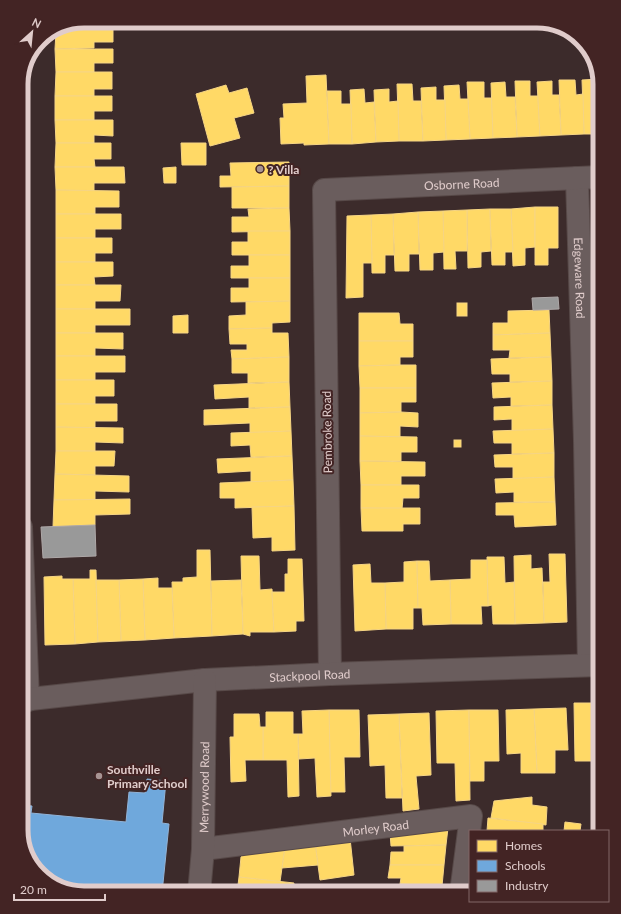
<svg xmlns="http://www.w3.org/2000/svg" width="621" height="914" font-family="Lato,sans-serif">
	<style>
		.homes { fill: #ffd966; stroke: #f6d584 }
		.schools { fill: #6fa8dc; stroke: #91b3d7 }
		.industry { fill: #999; stroke: #aea8a8 }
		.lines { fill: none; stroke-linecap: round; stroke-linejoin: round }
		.minor-casing { stroke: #574948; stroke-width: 24 }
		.minor { stroke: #6a5d5d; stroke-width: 22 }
		.poi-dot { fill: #a79493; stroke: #432424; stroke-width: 1.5 }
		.labels { text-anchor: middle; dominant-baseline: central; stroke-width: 4; stroke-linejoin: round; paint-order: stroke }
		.poi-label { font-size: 12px; font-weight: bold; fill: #e0cccb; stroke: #432424; text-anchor: start }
		.street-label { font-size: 12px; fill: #e0cccb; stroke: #432424 }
		.rim { fill: none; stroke: #e0cccb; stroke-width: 5 }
	</style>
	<rect width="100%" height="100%" fill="#3c2b2b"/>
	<!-- homes -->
	<g class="homes">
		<path d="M84 21H94V26H72Z"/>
		<path d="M113 25V42H94V48L55 49 56 32 72 26Z"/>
		<path d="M55 49H113V63H94V72H56Z"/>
		<path d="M56 72H112V89H94V96H55Z"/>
		<path d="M326 75 329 144 304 145V143L281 144 280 118H284L283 104 307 103 306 76Z"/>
		<path d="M599 79 600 84V134H584L582 80Z"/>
		<path d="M559 80H575L576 95 583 94 584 134 561 135Z"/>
		<path d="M515 81H530V96H538L540 136 517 137Z"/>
		<path d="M552 81V95H559L561 135 540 136 537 82Z"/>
		<path d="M467 82H484V98H492L493 138 470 139Z"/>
		<path d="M505 82 506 97H515L517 137 493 138 491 83Z"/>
		<path d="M397 84H412L413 101H421L423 141H399Z"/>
		<path d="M226 85 229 93 247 88 254 113 234 118 240 138 210 146 196 94Z"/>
		<path d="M459 85 460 99H468L470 139 446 140 444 86Z"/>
		<path d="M436 87V100H445L446 140 423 141 421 88Z"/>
		<path d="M364 89 365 103 374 102 376 142 352 144 350 90Z"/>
		<path d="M389 89V102L398 101 399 141 376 142 374 90Z"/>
		<path d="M327 91H341V104H351L352 144H329Z"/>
		<path d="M55 96H112V111H94V120H55Z"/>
		<path d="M55 120H113V136L94 135V143H56Z"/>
		<path d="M56 143H111V159H94L95 167H55Z"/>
		<path d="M181 143H206V165H182Z"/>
		<path d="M289 162V186L220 187V176H231L230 163Z"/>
		<path d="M55 167H124L125 183H94V191L56 190Z"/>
		<path d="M176 167V183H164L163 168Z"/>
		<path d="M289 186V208H232V187Z"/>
		<path d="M56 190 119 191V207H95V214H56Z"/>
		<path d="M535 207V247L525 248V265L513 266 511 209Z"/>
		<path d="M535 207H558V248H548V265H535Z"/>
		<path d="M289 208 290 231 232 232V217H249L248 209Z"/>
		<path d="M490 209 491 251 481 252V267L468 268 467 210Z"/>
		<path d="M490 209H511L513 252H505V265H492Z"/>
		<path d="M467 210V251H455L456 269H444L443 211Z"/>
		<path d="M443 211 444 252 433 253V270H420L418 212Z"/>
		<path d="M418 212 419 254H409V271H395L393 214Z"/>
		<path d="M56 214H121V229H95V238H56Z"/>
		<path d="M393 214 394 255H385V273H372L371 215Z"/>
		<path d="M371 215 372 263H363V297L346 298 347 216Z"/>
		<path d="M248 231H290V255H232V242H248Z"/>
		<path d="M56 238H112V253H95V262H56Z"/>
		<path d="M249 255H290V278H231V266H249Z"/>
		<path d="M56 262H113V276L94 277 95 285H56Z"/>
		<path d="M249 278H290V301L231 302V288H249Z"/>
		<path d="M56 285H121L120 301H95V309H56Z"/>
		<path d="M290 301V322L272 323V328L229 329V316L246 315V302Z"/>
		<rect x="457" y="303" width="10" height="13"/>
		<path d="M56 309H130V325H95V333H56Z"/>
		<path d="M549 310 550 333 493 335V323H508V311Z"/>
		<path d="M359 313H399L400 324H413V341H359Z"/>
		<path d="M188 315V333H173V316Z"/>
		<path d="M272 328V333H288L289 357 232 359 231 350H247V344H230L229 329Z"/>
		<path d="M56 333H123V349L95 348V356H56Z"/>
		<path d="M550 333 551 357 509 358 510 350H493V335Z"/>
		<path d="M359 341H413V357H400V365L359 366Z"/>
		<path d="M56 356H125V372H95V380H56Z"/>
		<path d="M289 357V382L248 383V373H232V359Z"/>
		<path d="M551 357 552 381 510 382V374H492L491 359Z"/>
		<path d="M400 365H416V388H360L359 366Z"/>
		<path d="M56 380H114V396H95V404H56Z"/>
		<path d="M552 381V405L511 406V397L493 398 492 383Z"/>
		<path d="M289 382 290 407 249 408V397L215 399 214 385Z"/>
		<path d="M360 388H416V402H401V412L360 413Z"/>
		<path d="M56 404H117V421H95V428L56 427Z"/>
		<path d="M552 405 553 429 512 431V419L494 420V407Z"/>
		<path d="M290 407 291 431 250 433V423L204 425V410Z"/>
		<path d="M401 412 418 413V427L400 426V437L360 436V413Z"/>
		<path d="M56 427 123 428V443L95 442V451H56Z"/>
		<path d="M553 429 554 453 512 454V443H494L493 431Z"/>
		<path d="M291 431 292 456 251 457 250 445 231 446V433Z"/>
		<path d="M360 436 417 437V452H401V461H360Z"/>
		<rect x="454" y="440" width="7" height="7"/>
		<path d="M56 451H115L114 466H95V475L55 474Z"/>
		<path d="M554 453V477L513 479V467H495L494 455Z"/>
		<path d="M292 456 293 480 251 482V471L218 473 217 459Z"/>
		<path d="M360 461 425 462V476H401V485H361Z"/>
		<path d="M55 474 129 476V492L95 491V500H54Z"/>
		<path d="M554 477 555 502H514V492L496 493 495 479Z"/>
		<path d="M293 480 294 506 235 508V498H220V483Z"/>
		<path d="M361 485H419V498H403L402 509 361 508Z"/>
		<path d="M130 499V514L95 515V525L53 527 54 500Z"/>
		<path d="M555 502 556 525 515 527 514 515H496V503Z"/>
		<path d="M294 506 295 550 272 551V537L253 538 252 507Z"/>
		<path d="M361 508H420V524H403V531H362Z"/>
		<path d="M197 550H210L212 636 174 638 172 582H183V578L197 577Z"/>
		<path d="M549 554H565L567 622 544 623 543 582H550Z"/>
		<path d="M531 555V569L542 568 544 623 515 624 514 556Z"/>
		<path d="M241 556H259L260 590 272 589 274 632H250V636L243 634Z"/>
		<path d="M487 557H504L505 583 514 582 515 624H493L492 605 488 606Z"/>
		<path d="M288 559H302L304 621H296V631L274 632 272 592H285V574H288Z"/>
		<path d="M471 560H487L488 606H481L482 624H451L450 580 471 579Z"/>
		<path d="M417 561 418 608H413V629H386L385 583 404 582V562Z"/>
		<path d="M417 561H429L430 581 450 580 451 624 423 625 422 608H418Z"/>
		<path d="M370 564 371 583H385L386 629 355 631 353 565Z"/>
		<path d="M90 570H96L98 642 75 644 73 579H90Z"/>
		<path d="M62 576V579H73L75 644 45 645 44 577Z"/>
		<path d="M158 578V588H172L174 638 145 640 143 579Z"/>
		<path d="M143 579 145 640 121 641 119 580Z"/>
		<path d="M96 580H119L121 641 98 642Z"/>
		<path d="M241 580 243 634 212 636 211 581Z"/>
		<path d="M574 703H600V761H575Z"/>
		<path d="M566 708 568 750H555V773H537L534 709Z"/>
		<path d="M534 709 537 773H521V753L507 754 506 710Z"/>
		<path d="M329 710H359L360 757H344L345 792H330Z"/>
		<path d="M329 710 331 796 317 797 315 758 299 759 298 734H303L302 711Z"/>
		<path d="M469 710 470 800 456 801 455 763H437L436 711Z"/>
		<path d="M469 710H498L499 761H484V781H470Z"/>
		<path d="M266 712H293V734H298L299 796 288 797 287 760H263V727H266Z"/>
		<path d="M429 713 431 775 416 776 419 809 403 811 399 714Z"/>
		<path d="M234 714H259L260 727H263V760H245L246 781 231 782 230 737H234Z"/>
		<path d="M399 714 402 798H386L385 765 370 766 368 715Z"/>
		<path d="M532 797V805L547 807 546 825 491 818 494 801Z"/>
		<path d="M488 818 543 824V831H487Z"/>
		<path d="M565 822 581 824 580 831H564Z"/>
		<path d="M594 822 600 823V831H593Z"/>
		<path d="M448 828 446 845 391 846 390 833Z"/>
		<path d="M350 838 354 875 320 880 315 843Z"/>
		<path d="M315 843 318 865 282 868 285 846Z"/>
		<path d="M446 845 444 865H390L391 852H404V846Z"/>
		<path d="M285 846 280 882 239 877 241 857 246 852Z"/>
		<path d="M390 865H444L442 886 400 884 401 878H388Z"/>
		<path d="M239 877 294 883 293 893H237Z"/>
		<path d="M400 884 442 886 441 893H387V890L399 891Z"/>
	</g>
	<!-- schools -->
	<path class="schools" d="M147 779 166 781 162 823 169 824 162 893H81L53 884 29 861 21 830V805L32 806 31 813 126 822 129 792 145 793Z"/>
	<!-- industry -->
	<g class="industry">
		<path d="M558 297 559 309 533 310 532 298Z"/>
		<path d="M95 525 96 556 43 558 41 527Z"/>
	</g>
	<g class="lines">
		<!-- minor casing -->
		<g class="minor-casing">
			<g id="minor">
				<path id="s1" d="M577 178 585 441 589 665"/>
				<path d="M21 527 28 700"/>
				<path id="s2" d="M330 674 324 190 600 177"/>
				<path id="s3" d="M21 700 205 680 330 674 600 665"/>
				<path id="s4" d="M203 849 471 816 461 893"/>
				<path id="s5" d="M199 893 203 849 205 680"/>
			</g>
		</g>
		<!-- minor -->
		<use href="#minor" class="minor"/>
	</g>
	<!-- markers -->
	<g class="poi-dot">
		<circle cx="260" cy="169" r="4"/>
		<circle cx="99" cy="776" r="4"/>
	</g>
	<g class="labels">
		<!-- poi labels -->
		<g class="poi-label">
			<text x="268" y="169">? Villa</text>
			<text x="107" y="769">Southville<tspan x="107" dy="14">Primary School</tspan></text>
		</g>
		<!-- street labels -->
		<g class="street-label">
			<text stroke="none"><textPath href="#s2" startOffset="622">Osborne Road</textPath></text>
			<text stroke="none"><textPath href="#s1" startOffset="100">Edgeware Road</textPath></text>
			<text transform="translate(327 432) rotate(-91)">Pembroke Road</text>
			<text stroke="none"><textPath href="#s3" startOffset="290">Stackpool Road</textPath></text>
			<text stroke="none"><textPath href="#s5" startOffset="106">Merrywood Road</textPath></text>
			<text stroke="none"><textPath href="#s4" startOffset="174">Morley Road</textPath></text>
		</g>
	</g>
	<!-- crop -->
	<path d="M0 0H621V914H0ZM84 28H537A56 56 0 0 1 593 84V830A56 56 0 0 1 537 886H84A56 56 0 0 1 28 830V84A56 56 0 0 1 84 28Z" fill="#432424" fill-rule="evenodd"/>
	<path class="rim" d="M84 28H537A56 56 0 0 1 593 84V830A56 56 0 0 1 537 886H84A56 56 0 0 1 28 830V84A56 56 0 0 1 84 28Z"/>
	<!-- legend -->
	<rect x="469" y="830" width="140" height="72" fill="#432424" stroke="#826767"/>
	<rect x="477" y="840" width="20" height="12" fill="#ffd966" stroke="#826767"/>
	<text x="505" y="850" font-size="12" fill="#e0cccb">Homes</text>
	<rect x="477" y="860" width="20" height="12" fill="#6fa8dc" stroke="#826767"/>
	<text x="505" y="870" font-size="12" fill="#e0cccb">Schools</text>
	<rect x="477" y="880" width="20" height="12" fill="#999999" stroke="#826767"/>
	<text x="505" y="890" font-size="12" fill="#e0cccb">Industry</text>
	<!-- north arrow -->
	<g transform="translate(32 32) rotate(27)" stroke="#432424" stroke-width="3" paint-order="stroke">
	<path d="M0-3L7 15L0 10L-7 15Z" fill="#e0cccb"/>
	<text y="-6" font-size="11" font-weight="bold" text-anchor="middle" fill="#e0cccb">N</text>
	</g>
	<!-- scale -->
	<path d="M14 894v6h91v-6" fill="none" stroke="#e0cccb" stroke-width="2"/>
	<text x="20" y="894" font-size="12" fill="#e0cccb" stroke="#432424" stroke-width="3" paint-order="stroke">20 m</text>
</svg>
